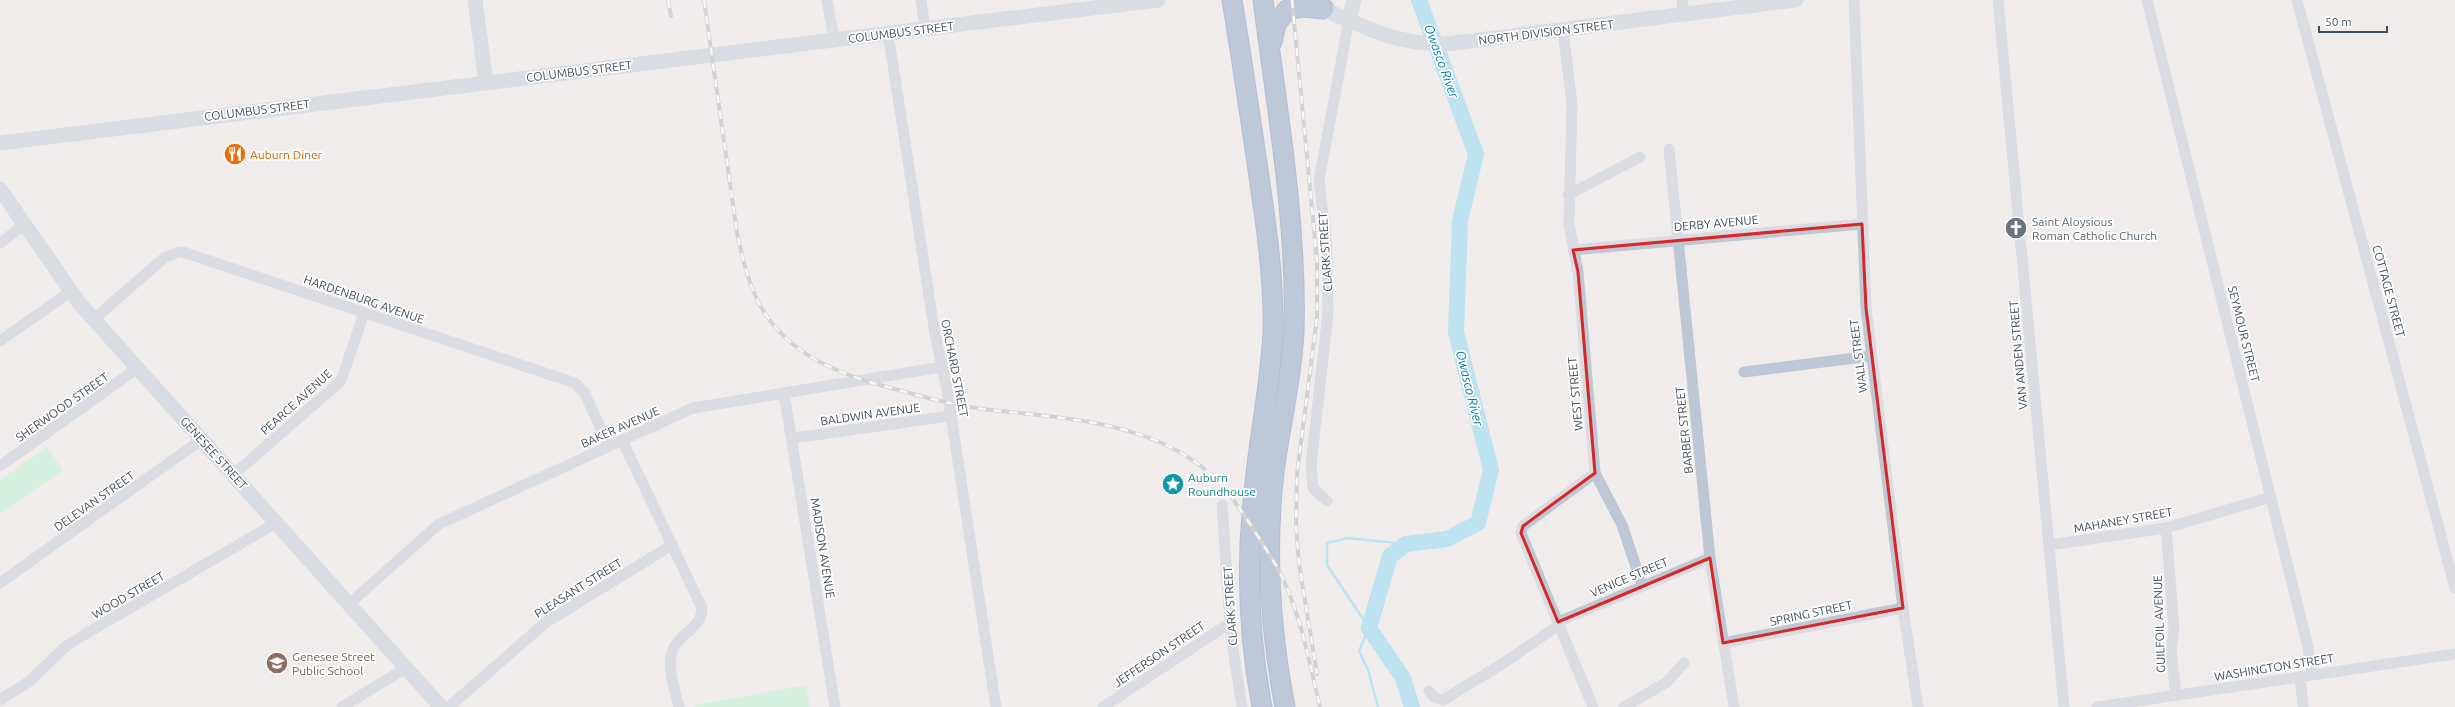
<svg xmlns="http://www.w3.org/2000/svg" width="2455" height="707" font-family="Ubuntu,sans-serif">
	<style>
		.green { fill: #b5f3d1 }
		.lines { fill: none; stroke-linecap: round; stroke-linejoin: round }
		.stream { stroke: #7ed4f4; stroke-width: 2.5 }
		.river { stroke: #7ed4f4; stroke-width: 16 }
		.highway-casing { stroke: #6a85ad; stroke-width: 21 }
		.street { stroke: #bec8d4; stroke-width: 11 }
		.secondary { stroke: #bdc8d8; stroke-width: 15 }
		.highway { stroke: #7f9bc1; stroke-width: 19 }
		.rail-casing { stroke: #aeb1b8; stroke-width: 4 }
		.rail { stroke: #fff; stroke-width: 2.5; stroke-dasharray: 8; stroke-linecap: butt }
		.marked { fill: none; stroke: #d62828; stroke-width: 3; stroke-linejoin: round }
		.labels { text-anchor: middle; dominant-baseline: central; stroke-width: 3.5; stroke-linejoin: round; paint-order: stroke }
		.street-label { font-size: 12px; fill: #434e5c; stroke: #fff }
		.food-label { font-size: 12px; fill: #c56008; stroke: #fff; text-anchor: start }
		.worship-label { font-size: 12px; fill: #5b616d; stroke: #fff; text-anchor: start }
		.culture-label { font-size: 12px; fill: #0d838f; stroke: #fff; text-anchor: start }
		.education-label { font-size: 12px; fill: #785e54; stroke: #fff; text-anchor: start }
		.water-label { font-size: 13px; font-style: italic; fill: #017baa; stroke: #fff }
	</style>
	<rect width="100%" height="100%" fill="#f0ecec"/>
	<!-- green -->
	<g class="green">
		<path d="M47 447 63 470 0 514V480Z"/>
		<path d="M806 685 810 707H695V705Z"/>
	</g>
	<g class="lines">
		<!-- stream -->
		<path class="stream" d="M1378 707 1368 670 1359 651 1369 628 1327 565V543L1348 538 1406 544"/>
		<!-- river -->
		<path class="river" d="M1412 707 1403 678 1369 628 1390 556 1406 544 1447 539 1478 523 1491 470 1456 332 1460 221 1476 154 1419 0"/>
		<!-- highway casing -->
		<g class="highway-casing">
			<g id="highway">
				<path d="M1232 0C1241 54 1249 108 1257 163 1265 218 1274 274 1273 330 1271 381 1260 432 1255 483 1246 557 1248 634 1262 707"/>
				<path d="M1263 0C1277 110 1297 220 1294 331 1292 378 1280 425 1274 472 1265 551 1270 629 1285 707"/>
				<path d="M1272 42 1276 24 1287 10 1302 7 1324 9"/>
			</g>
		</g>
		<!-- street -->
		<g class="street">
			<path d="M827 0 834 40"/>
			<path d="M921 0 925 29"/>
			<path d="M1682 0 1683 14"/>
			<path d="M1854 0 1866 308 1903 608 1918 707"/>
			<path d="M1998 0 2064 707"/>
			<path d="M2147 0 2308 647 2312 674"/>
			<path d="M2297 0 2455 588"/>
			<path d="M1563 30 1572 103 1569 224 1578 272 1595 473 1523 526 1521 533 1593 707"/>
			<path d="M888 33 935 334 947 390 996 707"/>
			<path d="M1669 149 1710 558 1734 707"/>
			<path d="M1568 195 1640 157"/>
			<path d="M0 243 24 225"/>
			<path d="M1573 250 1862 224"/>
			<path d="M94 319 164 258 178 252H183L575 383 584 392 609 446"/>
			<path d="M0 341 71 291"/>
			<path d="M1744 372 1871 356"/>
			<path d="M784 393 835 707"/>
			<path d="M793 438 950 416"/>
			<path d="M622 440 702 608C702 629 677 634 672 652 667 668 675 691 679 707"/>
			<path d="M0 466 138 368"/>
			<path d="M1595 473 1622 525 1642 585"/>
			<path d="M233 475 341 381 364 313"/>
			<path d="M1327 501 1313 488 1311 465 1328 313 1327 249 1319 180 1349 20"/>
			<path d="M1222 505 1231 636 1242 707"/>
			<path d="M2166 528 2174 629 2171 652 2176 695"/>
			<path d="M2049 545 2166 528 2271 497"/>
			<path d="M0 583 201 440"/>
			<path d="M349 604 439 524 693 408 942 367"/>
			<path d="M1558 622 1710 558"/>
			<path d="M1723 643 1903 608"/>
			<path d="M2300 677 2303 707"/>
			<path d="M1429 691 1435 698 1443 700 1502 664 1559 625"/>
			<path d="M0 700 30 681 65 647 82 636 276 523"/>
			<path d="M342 707 406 668"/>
			<path d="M449 707 545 623 672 545"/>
			<path d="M1103 707 1230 623"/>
			<path d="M1624 707 1667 682 1684 663"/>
			<path d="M2097 707 2455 654"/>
		</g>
		<!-- secondary -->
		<g class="secondary">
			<path d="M475 0 486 82"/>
			<path d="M1314 5C1362 25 1393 45 1447 44L1796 0"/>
			<path d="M1349 20 1354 0"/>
			<path d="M0 143 1158 0"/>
			<path d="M0 189 80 304 441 707"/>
		</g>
		<!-- highway -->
		<use href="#highway" class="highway"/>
		<!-- rail casing -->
		<g class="rail-casing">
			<g id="rail">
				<path d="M668 0 671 16"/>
				<path d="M704 0 737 233C743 260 749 288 764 312 790 352 830 370 873 383 909 393 946 404 983 409 1064 419 1157 420 1218 481 1230 493 1239 508 1248 521 1258 536 1268 552 1277 567 1300 609 1309 661 1320 707"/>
				<path d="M1292 0 1317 261V317L1297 474 1296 526 1299 564 1317 674"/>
			</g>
		</g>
		<!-- rail -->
		<use href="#rail" class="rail"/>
	</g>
	<!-- marked area -->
	<path d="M0 0H2455V707H0ZM1862 224 1866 308 1903 608 1723 643 1710 558 1558 622 1521 533 1523 526 1595 473 1578 272 1573 250Z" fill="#f0ecec" fill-opacity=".55" fill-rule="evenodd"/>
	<path class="marked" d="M1862 224 1866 308 1903 608 1723 643 1710 558 1558 622 1521 533 1523 526 1595 473 1578 272 1573 250Z"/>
	<!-- icons -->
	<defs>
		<g id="restaurant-disc" transform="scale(1.15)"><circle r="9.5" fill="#e8710a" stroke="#fff"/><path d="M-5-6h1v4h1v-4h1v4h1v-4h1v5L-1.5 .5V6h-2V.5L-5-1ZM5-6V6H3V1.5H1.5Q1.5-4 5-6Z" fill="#fff"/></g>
		<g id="church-disc" transform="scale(1.15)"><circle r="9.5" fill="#6b7280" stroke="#fff"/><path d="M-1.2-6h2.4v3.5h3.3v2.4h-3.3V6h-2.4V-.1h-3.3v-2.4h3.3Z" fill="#fff"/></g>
		<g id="sight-disc" transform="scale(1.15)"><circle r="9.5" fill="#0f9aa8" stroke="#fff"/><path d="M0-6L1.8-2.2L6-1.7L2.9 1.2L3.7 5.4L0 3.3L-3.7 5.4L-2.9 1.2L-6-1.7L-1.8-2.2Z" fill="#fff"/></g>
		<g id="school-disc" transform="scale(1.15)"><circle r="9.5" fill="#8d6e63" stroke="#fff"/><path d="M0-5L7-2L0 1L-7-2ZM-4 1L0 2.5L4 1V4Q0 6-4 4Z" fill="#fff"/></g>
	</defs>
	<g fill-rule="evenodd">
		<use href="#restaurant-disc" x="235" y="154"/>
		<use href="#church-disc" x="2016" y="228"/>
		<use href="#sight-disc" x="1173" y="484"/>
		<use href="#school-disc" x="277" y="663"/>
	</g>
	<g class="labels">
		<!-- street labels -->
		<g class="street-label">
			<text transform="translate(901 32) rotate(-7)">COLUMBUS STREET</text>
			<text transform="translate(1546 32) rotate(-7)">NORTH DIVISION STREET</text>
			<text transform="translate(579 71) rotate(-7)">COLUMBUS STREET</text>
			<text transform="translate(257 110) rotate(-7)">COLUMBUS STREET</text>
			<text transform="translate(1716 223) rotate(-5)">DERBY AVENUE</text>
			<text transform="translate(1325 252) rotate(-94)">CLARK STREET</text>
			<text transform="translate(2389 291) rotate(75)">COTTAGE STREET</text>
			<text transform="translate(364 299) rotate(19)">HARDENBURG AVENUE</text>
			<text transform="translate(2244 334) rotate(76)">SEYMOUR STREET</text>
			<text transform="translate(2018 355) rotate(-95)">VAN ANDEN STREET</text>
			<text transform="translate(1858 356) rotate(-97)">WALL STREET</text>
			<text transform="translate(955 368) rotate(79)">ORCHARD STREET</text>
			<text transform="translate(1575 394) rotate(-95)">WEST STREET</text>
			<text transform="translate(296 402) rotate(-42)">PEARCE AVENUE</text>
			<text transform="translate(62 407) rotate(-35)">SHERWOOD STREET</text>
			<text transform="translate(870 414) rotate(-8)">BALDWIN AVENUE</text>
			<text transform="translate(620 427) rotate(-24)">BAKER AVENUE</text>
			<text transform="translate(1684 430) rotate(-96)">BARBER STREET</text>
			<text transform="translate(214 453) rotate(48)">GENESEE STREET</text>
			<text transform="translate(94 501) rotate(-35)">DELEVAN STREET</text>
			<text transform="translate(2123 520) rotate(-10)">MAHANEY STREET</text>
			<text transform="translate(823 548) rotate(81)">MADISON AVENUE</text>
			<text transform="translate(1629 577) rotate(-23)">VENICE STREET</text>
			<text transform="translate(578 588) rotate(-32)">PLEASANT STREET</text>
			<text transform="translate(128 595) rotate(-30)">WOOD STREET</text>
			<text transform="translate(1230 606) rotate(-94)">CLARK STREET</text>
			<text transform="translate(1811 613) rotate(-12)">SPRING STREET</text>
			<text transform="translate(2159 624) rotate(-92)">GUILFOIL AVENUE</text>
			<text transform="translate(1159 654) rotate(-34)">JEFFERSON STREET</text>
			<text transform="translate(2274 667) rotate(-9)">WASHINGTON STREET</text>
		</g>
		<!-- food labels -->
		<g class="food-label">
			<text x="250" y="154">Auburn Diner</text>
		</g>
		<!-- worship labels -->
		<g class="worship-label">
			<text x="2032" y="221">Saint Aloysious<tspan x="2032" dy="14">Roman Catholic Church</tspan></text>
		</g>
		<!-- culture labels -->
		<g class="culture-label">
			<text x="1188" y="477">Auburn<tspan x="1188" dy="14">Roundhouse</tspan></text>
		</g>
		<!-- education labels -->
		<g class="education-label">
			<text x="292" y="656">Genesee Street<tspan x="292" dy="14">Public School</tspan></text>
		</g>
		<!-- water labels -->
		<g class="water-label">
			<text transform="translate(1442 61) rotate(70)">Owasco River</text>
			<text transform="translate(1470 388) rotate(76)">Owasco River</text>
		</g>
	</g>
	<!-- scale -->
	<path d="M2319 26v6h68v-6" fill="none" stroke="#434e5c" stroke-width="2"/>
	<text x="2325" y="26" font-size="12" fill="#434e5c" stroke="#ffffff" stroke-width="3" paint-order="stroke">50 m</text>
</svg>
